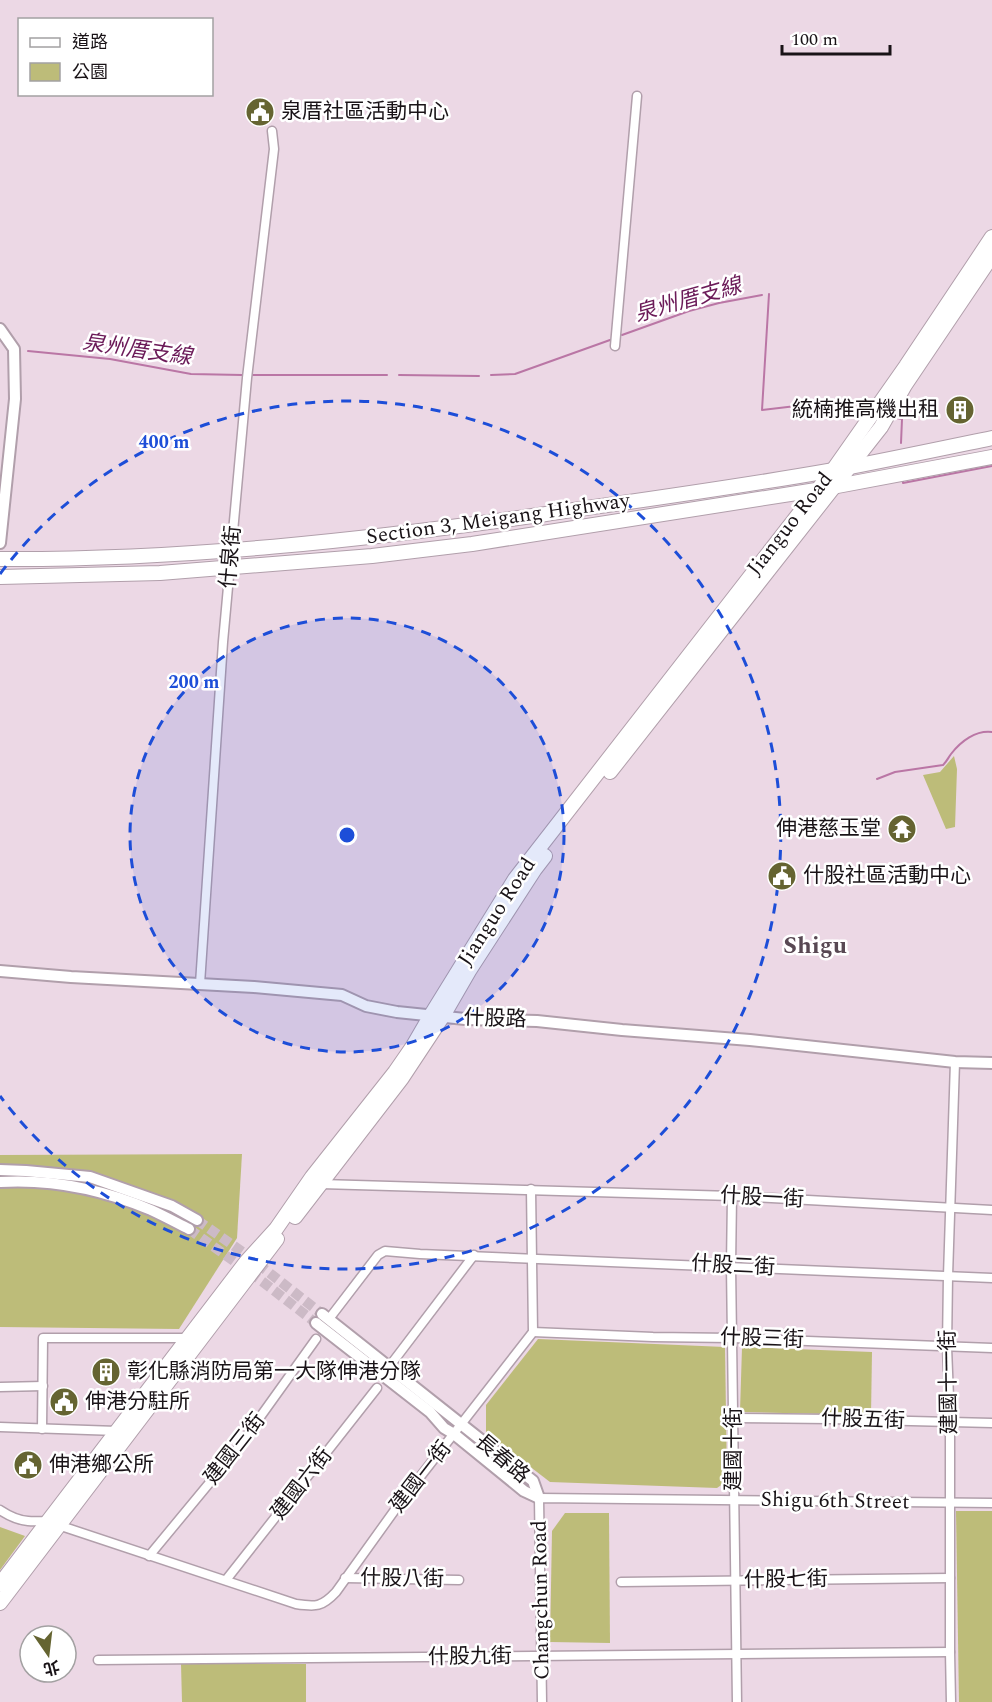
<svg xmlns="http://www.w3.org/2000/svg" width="992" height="1702" font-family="Spectral,'Noto Sans TC',serif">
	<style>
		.green { fill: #bdbc79 }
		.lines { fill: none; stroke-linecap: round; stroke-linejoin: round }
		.stream { stroke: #ba76a5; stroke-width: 2 }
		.tertiary-tunnel { stroke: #ccbac6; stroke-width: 10; stroke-dasharray: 10 5; stroke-linecap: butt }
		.minor-casing { stroke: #b19fab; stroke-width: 11 }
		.tertiary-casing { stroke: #b19fab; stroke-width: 14 }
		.primary-casing { stroke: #b19fab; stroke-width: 16 }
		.minor { stroke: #fff; stroke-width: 8 }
		.tertiary { stroke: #fff; stroke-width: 10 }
		.primary { stroke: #fff; stroke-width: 14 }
		.ring { fill: none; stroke: #1d4ed8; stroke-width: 3; stroke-dasharray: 10 8 }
		.labels { text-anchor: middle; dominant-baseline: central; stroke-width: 5; stroke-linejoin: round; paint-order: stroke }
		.poi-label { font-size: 21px; fill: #191317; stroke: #fff; text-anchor: start }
		.street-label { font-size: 21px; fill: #191317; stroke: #fff }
		.water-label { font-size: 22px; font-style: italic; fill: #6b1a58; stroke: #fff }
		.quarter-label { font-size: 24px; font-weight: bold; fill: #584853; stroke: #fff }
		.centre { fill: #1d4ed8; stroke: #fff; stroke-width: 3 }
		.ring-label { font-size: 18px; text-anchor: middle; font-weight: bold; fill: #1d4ed8; stroke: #fff; stroke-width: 5; stroke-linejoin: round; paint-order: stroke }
	</style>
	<rect width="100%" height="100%" fill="#ecd8e5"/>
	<!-- green -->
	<g class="green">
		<path d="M954 756 957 769 955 827 946 829 923 775 940 772Z"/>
		<path d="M242 1154 237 1238 179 1329 0 1327V1155Z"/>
		<path d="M538 1339 725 1347 727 1481 717 1488 550 1482 486 1433V1405Z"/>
		<path d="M742 1347 872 1352 871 1415 740 1412Z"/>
		<path d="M956 1511H992V1702H959Z"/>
		<path d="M565 1513H609L610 1643 550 1642 552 1531Z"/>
		<path d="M0 1527 25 1536 0 1570Z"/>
		<path d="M181 1664H306V1702H182Z"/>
	</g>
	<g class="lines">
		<!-- stream -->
		<g class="stream">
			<path d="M769 294 762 410 830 402 866 413"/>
			<path d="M622 335 689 311 719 303 762 295"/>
			<path d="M28 351 110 359 191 374 242 375"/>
			<path d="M253 375H387"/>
			<path d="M399 375 479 376"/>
			<path d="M491 375 515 374 610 340"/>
			<path d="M891 417 902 419 901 443"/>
			<path d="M903 479V483L992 466"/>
			<path d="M877 779 895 772 943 765C947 761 948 758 951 754 961 741 976 730 992 732"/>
		</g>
		<!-- tertiary-tunnel -->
		<g class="tertiary-tunnel">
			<path d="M197 1220 244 1253 322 1314"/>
			<path d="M189 1229 263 1282 316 1323"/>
		</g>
		<!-- minor casing -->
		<g class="minor-casing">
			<g id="minor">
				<path d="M615 346 637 96"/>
				<path d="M200 984 223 642 247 378 274 149 272 131"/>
				<path d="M321 1184 732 1196 992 1210"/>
				<path d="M732 1196 731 1266 737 1702"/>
				<path d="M332 1315 378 1255 385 1251 420 1254 992 1278"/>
				<path d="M533 1332 653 1337 732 1338 992 1348"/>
				<path d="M392 1363 474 1255"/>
				<path d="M0 1387 43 1386"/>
				<path d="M734 1418 830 1419 992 1423"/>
				<path d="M0 1427 117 1431"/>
				<path d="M42 1429 43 1338H189"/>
				<path d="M0 1510C9 1516 17 1520 28 1521 41 1522 46 1519 58 1525L296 1604C316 1607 322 1607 336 1592L402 1500 533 1332 531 1189"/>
				<path d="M149 1556 235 1452 316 1339"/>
				<path d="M345 1578 459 1580"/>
				<path d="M226 1580 377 1388"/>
				<path d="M621 1582 950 1578"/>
				<path d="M98 1660 950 1652"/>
				<path d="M542 1702 539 1498 992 1503"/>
				<path d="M951 1702 950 1652V1423L947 1347 948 1276 955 1062"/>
			</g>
		</g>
		<!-- tertiary casing -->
		<g class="tertiary-casing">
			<g id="tertiary">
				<path d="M0 329 14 349 15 399 0 543"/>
				<path d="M0 971 71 977 254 987 342 995 366 1006 397 1012 465 1019 537 1021 622 1030 750 1040 955 1062 992 1063"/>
				<path d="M0 1170 26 1171 90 1177 172 1206 197 1220"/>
				<path d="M0 1182C51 1179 104 1190 151 1210 164 1216 177 1223 189 1229"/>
				<path d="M322 1314 533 1481 539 1498"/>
				<path d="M316 1323 430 1412 444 1428 454 1434 524 1491 539 1498"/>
			</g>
		</g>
		<!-- primary casing -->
		<g class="primary-casing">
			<g id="primary">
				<path d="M0 559C183 560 365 540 546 514 642 500 738 487 834 470 887 460 939 449 992 438"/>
				<path d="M0 577 160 573 372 556 472 544 816 490 992 457"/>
				<path d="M610 772 881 427 905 385 992 256"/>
				<path d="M295 1217 402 1078 443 1016 469 971 535 869 545 856"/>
				<path d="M0 1584 246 1262 276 1229 312 1177 395 1072 413 1046 431 1015 515 879 833 470 906 366 992 237"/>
				<path d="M0 1603 277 1239"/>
			</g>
		</g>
		<!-- minor -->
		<use href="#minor" class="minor"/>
		<!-- tertiary -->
		<use href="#tertiary" class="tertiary"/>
		<!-- primary -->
		<use href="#primary" class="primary"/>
	</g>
	<!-- distance rings -->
	<circle cx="347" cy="835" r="217" fill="#1d4ed8" fill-opacity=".12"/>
	<g class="ring">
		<circle cx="347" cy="835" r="217"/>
		<path d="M0 574A434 434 0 1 1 0 1096"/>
	</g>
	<!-- icons -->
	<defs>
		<g id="civic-disc" transform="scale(1.5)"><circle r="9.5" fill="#656431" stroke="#fff"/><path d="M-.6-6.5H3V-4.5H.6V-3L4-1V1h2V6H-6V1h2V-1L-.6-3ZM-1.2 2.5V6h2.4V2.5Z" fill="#fff"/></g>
		<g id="building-disc" transform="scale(1.5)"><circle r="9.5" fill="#656431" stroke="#fff"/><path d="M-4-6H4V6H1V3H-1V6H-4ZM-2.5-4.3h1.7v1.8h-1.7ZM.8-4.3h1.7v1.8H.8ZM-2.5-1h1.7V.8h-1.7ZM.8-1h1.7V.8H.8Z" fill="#fff"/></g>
		<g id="temple-disc" transform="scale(1.5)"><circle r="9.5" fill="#656431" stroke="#fff"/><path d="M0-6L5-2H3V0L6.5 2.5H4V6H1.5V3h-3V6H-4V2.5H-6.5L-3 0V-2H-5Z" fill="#fff"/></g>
	</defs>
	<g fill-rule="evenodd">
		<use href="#civic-disc" x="260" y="112"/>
		<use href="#building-disc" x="960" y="410"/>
		<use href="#temple-disc" x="902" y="829"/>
		<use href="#civic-disc" x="782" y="876"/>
		<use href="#building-disc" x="106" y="1372"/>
		<use href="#civic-disc" x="64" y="1402"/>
		<use href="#civic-disc" x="28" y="1465"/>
	</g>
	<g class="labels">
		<!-- poi labels -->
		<g class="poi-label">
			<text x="281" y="112">泉厝社區活動中心</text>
			<text x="939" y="410" text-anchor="end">統楠推高機出租</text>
			<text x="881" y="829" text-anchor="end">伸港慈玉堂</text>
			<text x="803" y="876">什股社區活動中心</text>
			<text x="127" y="1372">彰化縣消防局第一大隊伸港分隊</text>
			<text x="85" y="1402">伸港分駐所</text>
			<text x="49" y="1465">伸港鄉公所</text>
		</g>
		<!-- street labels -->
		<g class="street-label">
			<text transform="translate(498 519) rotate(-8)">Section 3, Meigang Highway</text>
			<text transform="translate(790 524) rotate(-52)">Jianguo Road</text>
			<text transform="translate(231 557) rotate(-85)">什泉街</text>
			<text transform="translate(497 912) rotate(-57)">Jianguo Road</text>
			<text transform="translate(495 1019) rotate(2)">什股路</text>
			<text transform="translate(762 1198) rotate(3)">什股一街</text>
			<text transform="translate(733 1266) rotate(3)">什股二街</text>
			<text transform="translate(762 1339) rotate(2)">什股三街</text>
			<text transform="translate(949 1382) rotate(-91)">建國十一街</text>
			<text transform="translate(863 1420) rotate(2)">什股五街</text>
			<text transform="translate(235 1449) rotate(-52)">建國三街</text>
			<text transform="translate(734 1449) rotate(-90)">建國十街</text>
			<text transform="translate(502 1459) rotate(40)">長春路</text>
			<text transform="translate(421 1477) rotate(-52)">建國一街</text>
			<text transform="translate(302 1484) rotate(-52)">建國六街</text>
			<text transform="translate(835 1501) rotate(1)">Shigu 6th Street</text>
			<text transform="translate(402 1579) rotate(1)">什股八街</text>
			<text transform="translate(786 1580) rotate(-1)">什股七街</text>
			<text transform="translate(541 1600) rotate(-91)">Changchun Road</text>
			<text transform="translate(470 1657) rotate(-1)">什股九街</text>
		</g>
		<!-- water labels -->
		<g class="water-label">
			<text transform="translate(688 300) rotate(-16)">泉州厝支線</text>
			<text transform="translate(137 350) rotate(8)">泉州厝支線</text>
		</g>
		<!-- quarter labels -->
		<g class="quarter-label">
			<text x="815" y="946">Shigu</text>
		</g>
	</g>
	<circle cx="347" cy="835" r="9" class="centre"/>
	<g class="ring-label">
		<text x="164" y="448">400 m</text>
		<text x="194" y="688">200 m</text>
	</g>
	<!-- legend -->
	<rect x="18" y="18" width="195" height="78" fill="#ffffff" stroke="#a3a1a2" stroke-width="1.5"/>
	<rect x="30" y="38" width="30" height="9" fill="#ffffff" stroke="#a3a1a2" stroke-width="1.5"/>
	<text x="72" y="48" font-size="18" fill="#191317">道路</text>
	<rect x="30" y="63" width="30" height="18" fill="#bdbc79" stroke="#a3a1a2" stroke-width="1.5"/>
	<text x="72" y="78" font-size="18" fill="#191317">公園</text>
	<!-- north arrow -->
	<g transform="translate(48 1654) rotate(166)"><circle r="28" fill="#ffffff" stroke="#a3a1a2" stroke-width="1.5"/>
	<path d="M0-4.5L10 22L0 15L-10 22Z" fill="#656431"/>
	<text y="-9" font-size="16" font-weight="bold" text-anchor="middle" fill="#191317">北</text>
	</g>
	<!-- scale -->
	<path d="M782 45v9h108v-9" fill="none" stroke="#191317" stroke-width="3"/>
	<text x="791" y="45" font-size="18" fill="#191317" stroke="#ffffff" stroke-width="4.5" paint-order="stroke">100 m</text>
</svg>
